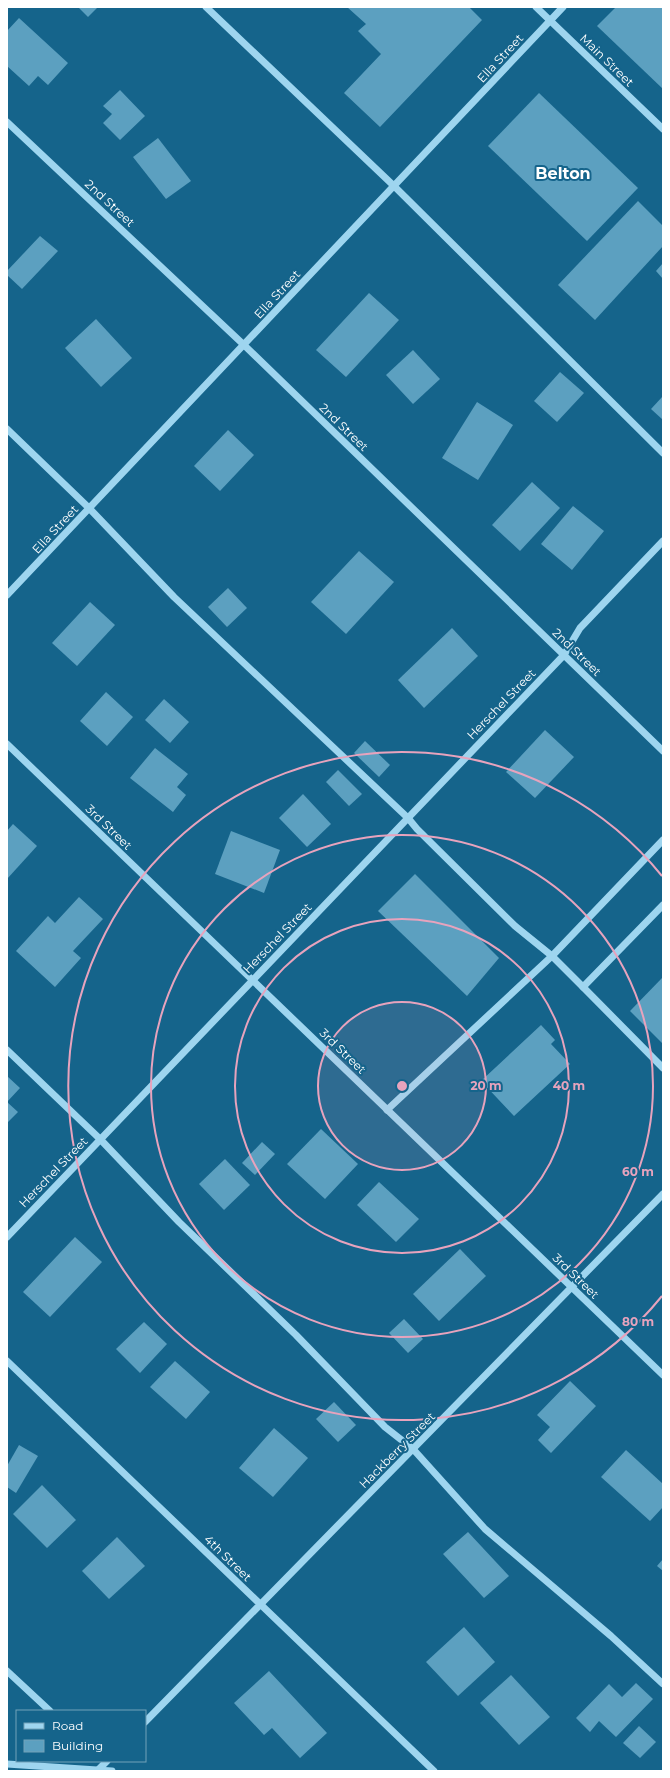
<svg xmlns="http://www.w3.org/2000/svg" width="670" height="1778" font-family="Montserrat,sans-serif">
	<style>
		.building { fill: #5ca0c0 }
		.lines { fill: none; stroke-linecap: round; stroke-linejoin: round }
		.minor { stroke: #9ed5ef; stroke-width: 7 }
		.ring { fill: none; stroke: #e7a3bd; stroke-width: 2 }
		.labels { text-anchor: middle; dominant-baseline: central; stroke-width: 4; stroke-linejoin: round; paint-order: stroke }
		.street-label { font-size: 12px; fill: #fff; stroke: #15648b }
		.district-label { font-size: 16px; font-weight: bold; fill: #fff; stroke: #15648b }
		.centre { fill: #e7a3bd; stroke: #15648b; stroke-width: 2 }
		.ring-label { font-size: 12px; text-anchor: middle; font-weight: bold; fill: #e7a3bd; stroke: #15648b; stroke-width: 4; stroke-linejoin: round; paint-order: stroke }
	</style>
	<rect width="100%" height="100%" fill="#15648b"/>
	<!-- building -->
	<g class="building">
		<path d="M78 7H98L88 17Z"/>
		<path d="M347 7H469L482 20 380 127 344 93 381 54 358 31 366 24Z"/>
		<path d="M616 7H663V89L597 26Z"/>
		<path d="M19 18 68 63 48 85 38 76 29 86 7 66V31Z"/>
		<path d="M120 90 145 116 120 140 103 123 112 114 103 106Z"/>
		<path d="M539 93 638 188 587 241 488 146Z"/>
		<path d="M158 138 191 181 166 199 133 157Z"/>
		<path d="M638 201 663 226V246L595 320 558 285Z"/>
		<path d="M40 236 58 251 22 289 7 275V271Z"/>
		<path d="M663 263V279L656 271Z"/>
		<path d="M369 293 399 320 346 377 316 350Z"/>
		<path d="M96 319 132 358 101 387 65 348Z"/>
		<path d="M413 350 440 379 413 404 386 375Z"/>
		<path d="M560 372 584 393 557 422 534 401Z"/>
		<path d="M663 396V420L651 409Z"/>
		<path d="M477 402 513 425 478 480 442 458Z"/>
		<path d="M228 430 254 455 220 491 194 466Z"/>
		<path d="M532 482 560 508 520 551 492 525Z"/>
		<path d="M573 506 604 531 572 570 541 544Z"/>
		<path d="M359 551 394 582 346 634 311 602Z"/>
		<path d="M228 588 247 608 227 627 208 607Z"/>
		<path d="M90 602 115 625 77 666 52 643Z"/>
		<path d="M452 628 478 656 424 708 398 680Z"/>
		<path d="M106 692 133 717 107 746 80 721Z"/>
		<path d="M164 699 189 722 170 743 145 720Z"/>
		<path d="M545 730 574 757 535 798 506 772Z"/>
		<path d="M365 741 390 765 379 777 354 753Z"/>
		<path d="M155 748 188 774 177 787 186 795 173 812 130 778Z"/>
		<path d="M338 770 362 794 349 806 326 782Z"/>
		<path d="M303 794 331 824 307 847 279 818Z"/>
		<path d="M13 824 37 846 7 879V831Z"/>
		<path d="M231 831 280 850 264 893 215 874Z"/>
		<path d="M415 874 499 958 467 996 378 911Z"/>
		<path d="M79 897 103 919 73 951 81 958 55 987 16 951 48 916 55 923Z"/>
		<path d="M663 977V1044L630 1011Z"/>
		<path d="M541 1025 555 1040 551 1044 570 1064 514 1116 481 1081Z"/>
		<path d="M7 1076 20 1088 7 1102 18 1112 7 1123Z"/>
		<path d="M321 1129 358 1164 325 1199 287 1164Z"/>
		<path d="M262 1142 275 1154 255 1175 242 1163Z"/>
		<path d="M225 1159 250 1185 224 1210 199 1184Z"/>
		<path d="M379 1182 419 1219 396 1242 357 1205Z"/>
		<path d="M75 1237 102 1262 50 1317 23 1292Z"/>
		<path d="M460 1249 486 1276 439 1321 413 1294Z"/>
		<path d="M404 1319 423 1339 408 1353 389 1333Z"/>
		<path d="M144 1322 167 1344 140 1373 116 1349Z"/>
		<path d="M175 1361 210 1392 186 1419 150 1387Z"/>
		<path d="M570 1381 596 1406 551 1453 538 1440 550 1427 537 1415Z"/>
		<path d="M334 1402 356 1425 338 1442 316 1419Z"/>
		<path d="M274 1428 308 1458 273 1497 239 1468Z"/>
		<path d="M19 1445 38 1456 16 1493 7 1487V1466Z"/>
		<path d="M626 1450 663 1484V1507L650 1521 601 1477Z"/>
		<path d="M42 1485 76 1520 47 1548 13 1514Z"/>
		<path d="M468 1532 509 1576 484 1598 443 1554Z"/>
		<path d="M117 1537 145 1566 109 1599 82 1571Z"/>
		<path d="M663 1559V1571L657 1566Z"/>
		<path d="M464 1627 495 1662 458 1696 426 1662Z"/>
		<path d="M269 1671 327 1733 300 1758 272 1728 264 1735 234 1703Z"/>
		<path d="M511 1675 550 1717 519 1745 480 1703Z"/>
		<path d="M636 1683 653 1699 616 1737 599 1721 590 1732 576 1718 609 1684 622 1697Z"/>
		<path d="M639 1726 656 1742 640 1758 623 1743Z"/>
	</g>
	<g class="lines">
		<!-- minor -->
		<g class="minor">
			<path d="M206 7 394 186 663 453"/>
			<path d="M536 7 663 129"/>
			<path d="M7 122 244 345 663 751"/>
			<path d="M7 429 89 508 174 597 408 818 417 829 515 926 552 956 387 1110"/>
			<path d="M7 595 563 7"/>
			<path d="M7 744 663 1375"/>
			<path d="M663 840 552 956 583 987 663 905"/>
			<path d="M583 987 663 1068"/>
			<path d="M7 1050 100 1139 179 1222 296 1335 385 1427 413 1449 485 1529 611 1636 663 1684"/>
			<path d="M7 1237 564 655 580 628 663 541"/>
			<path d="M7 1361 434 1771"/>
			<path d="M7 1671 50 1711"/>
			<path d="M145 1722 663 1194"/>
			<path d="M7 1764 112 1771"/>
			<path d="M98 1770 107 1761"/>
		</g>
	</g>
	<!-- distance rings -->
	<circle cx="402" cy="1086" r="84" fill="#e7a3bd" fill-opacity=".12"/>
	<g class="ring">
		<circle cx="402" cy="1086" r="84"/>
		<circle cx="402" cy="1086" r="167"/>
		<circle cx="402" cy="1086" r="251"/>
		<path d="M662 1296A334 334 0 1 1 662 876"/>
	</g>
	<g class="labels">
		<!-- street labels -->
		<g class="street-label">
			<text transform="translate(500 58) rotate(-47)">Ella Street</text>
			<text transform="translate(607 60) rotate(44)">Main Street</text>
			<text transform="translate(110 203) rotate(43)">2nd Street</text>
			<text transform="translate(277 294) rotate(-47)">Ella Street</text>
			<text transform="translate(344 427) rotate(44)">2nd Street</text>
			<text transform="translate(55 529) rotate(-47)">Ella Street</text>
			<text transform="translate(577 652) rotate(44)">2nd Street</text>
			<text transform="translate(501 704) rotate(-46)">Herschel Street</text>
			<text transform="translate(109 827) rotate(44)">3rd Street</text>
			<text transform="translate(277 938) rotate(-46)">Herschel Street</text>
			<text transform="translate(343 1051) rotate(44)">3rd Street</text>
			<text transform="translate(53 1172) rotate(-46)">Herschel Street</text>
			<text transform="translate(576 1276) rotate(44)">3rd Street</text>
			<text transform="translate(397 1450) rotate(-45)">Hackberry Street</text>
			<text transform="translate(228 1558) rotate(44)">4th Street</text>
		</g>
		<!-- district labels -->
		<g class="district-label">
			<text x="563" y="173">Belton</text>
		</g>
	</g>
	<circle cx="402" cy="1086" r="6" class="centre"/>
	<g class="ring-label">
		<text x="486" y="1090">20 m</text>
		<text x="569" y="1090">40 m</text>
		<text x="638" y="1176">60 m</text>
		<text x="638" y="1326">80 m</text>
	</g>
	<!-- border -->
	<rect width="670" height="1778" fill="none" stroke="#ffffff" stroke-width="16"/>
	<!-- legend -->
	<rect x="16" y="1710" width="130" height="52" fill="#15648b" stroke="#73a2b9"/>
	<rect x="24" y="1723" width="20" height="6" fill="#9ed5ef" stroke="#73a2b9"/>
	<text x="52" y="1730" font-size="12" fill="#ffffff">Road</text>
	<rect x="24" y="1740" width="20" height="12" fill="#5ca0c0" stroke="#73a2b9"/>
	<text x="52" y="1750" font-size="12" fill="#ffffff">Building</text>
</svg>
